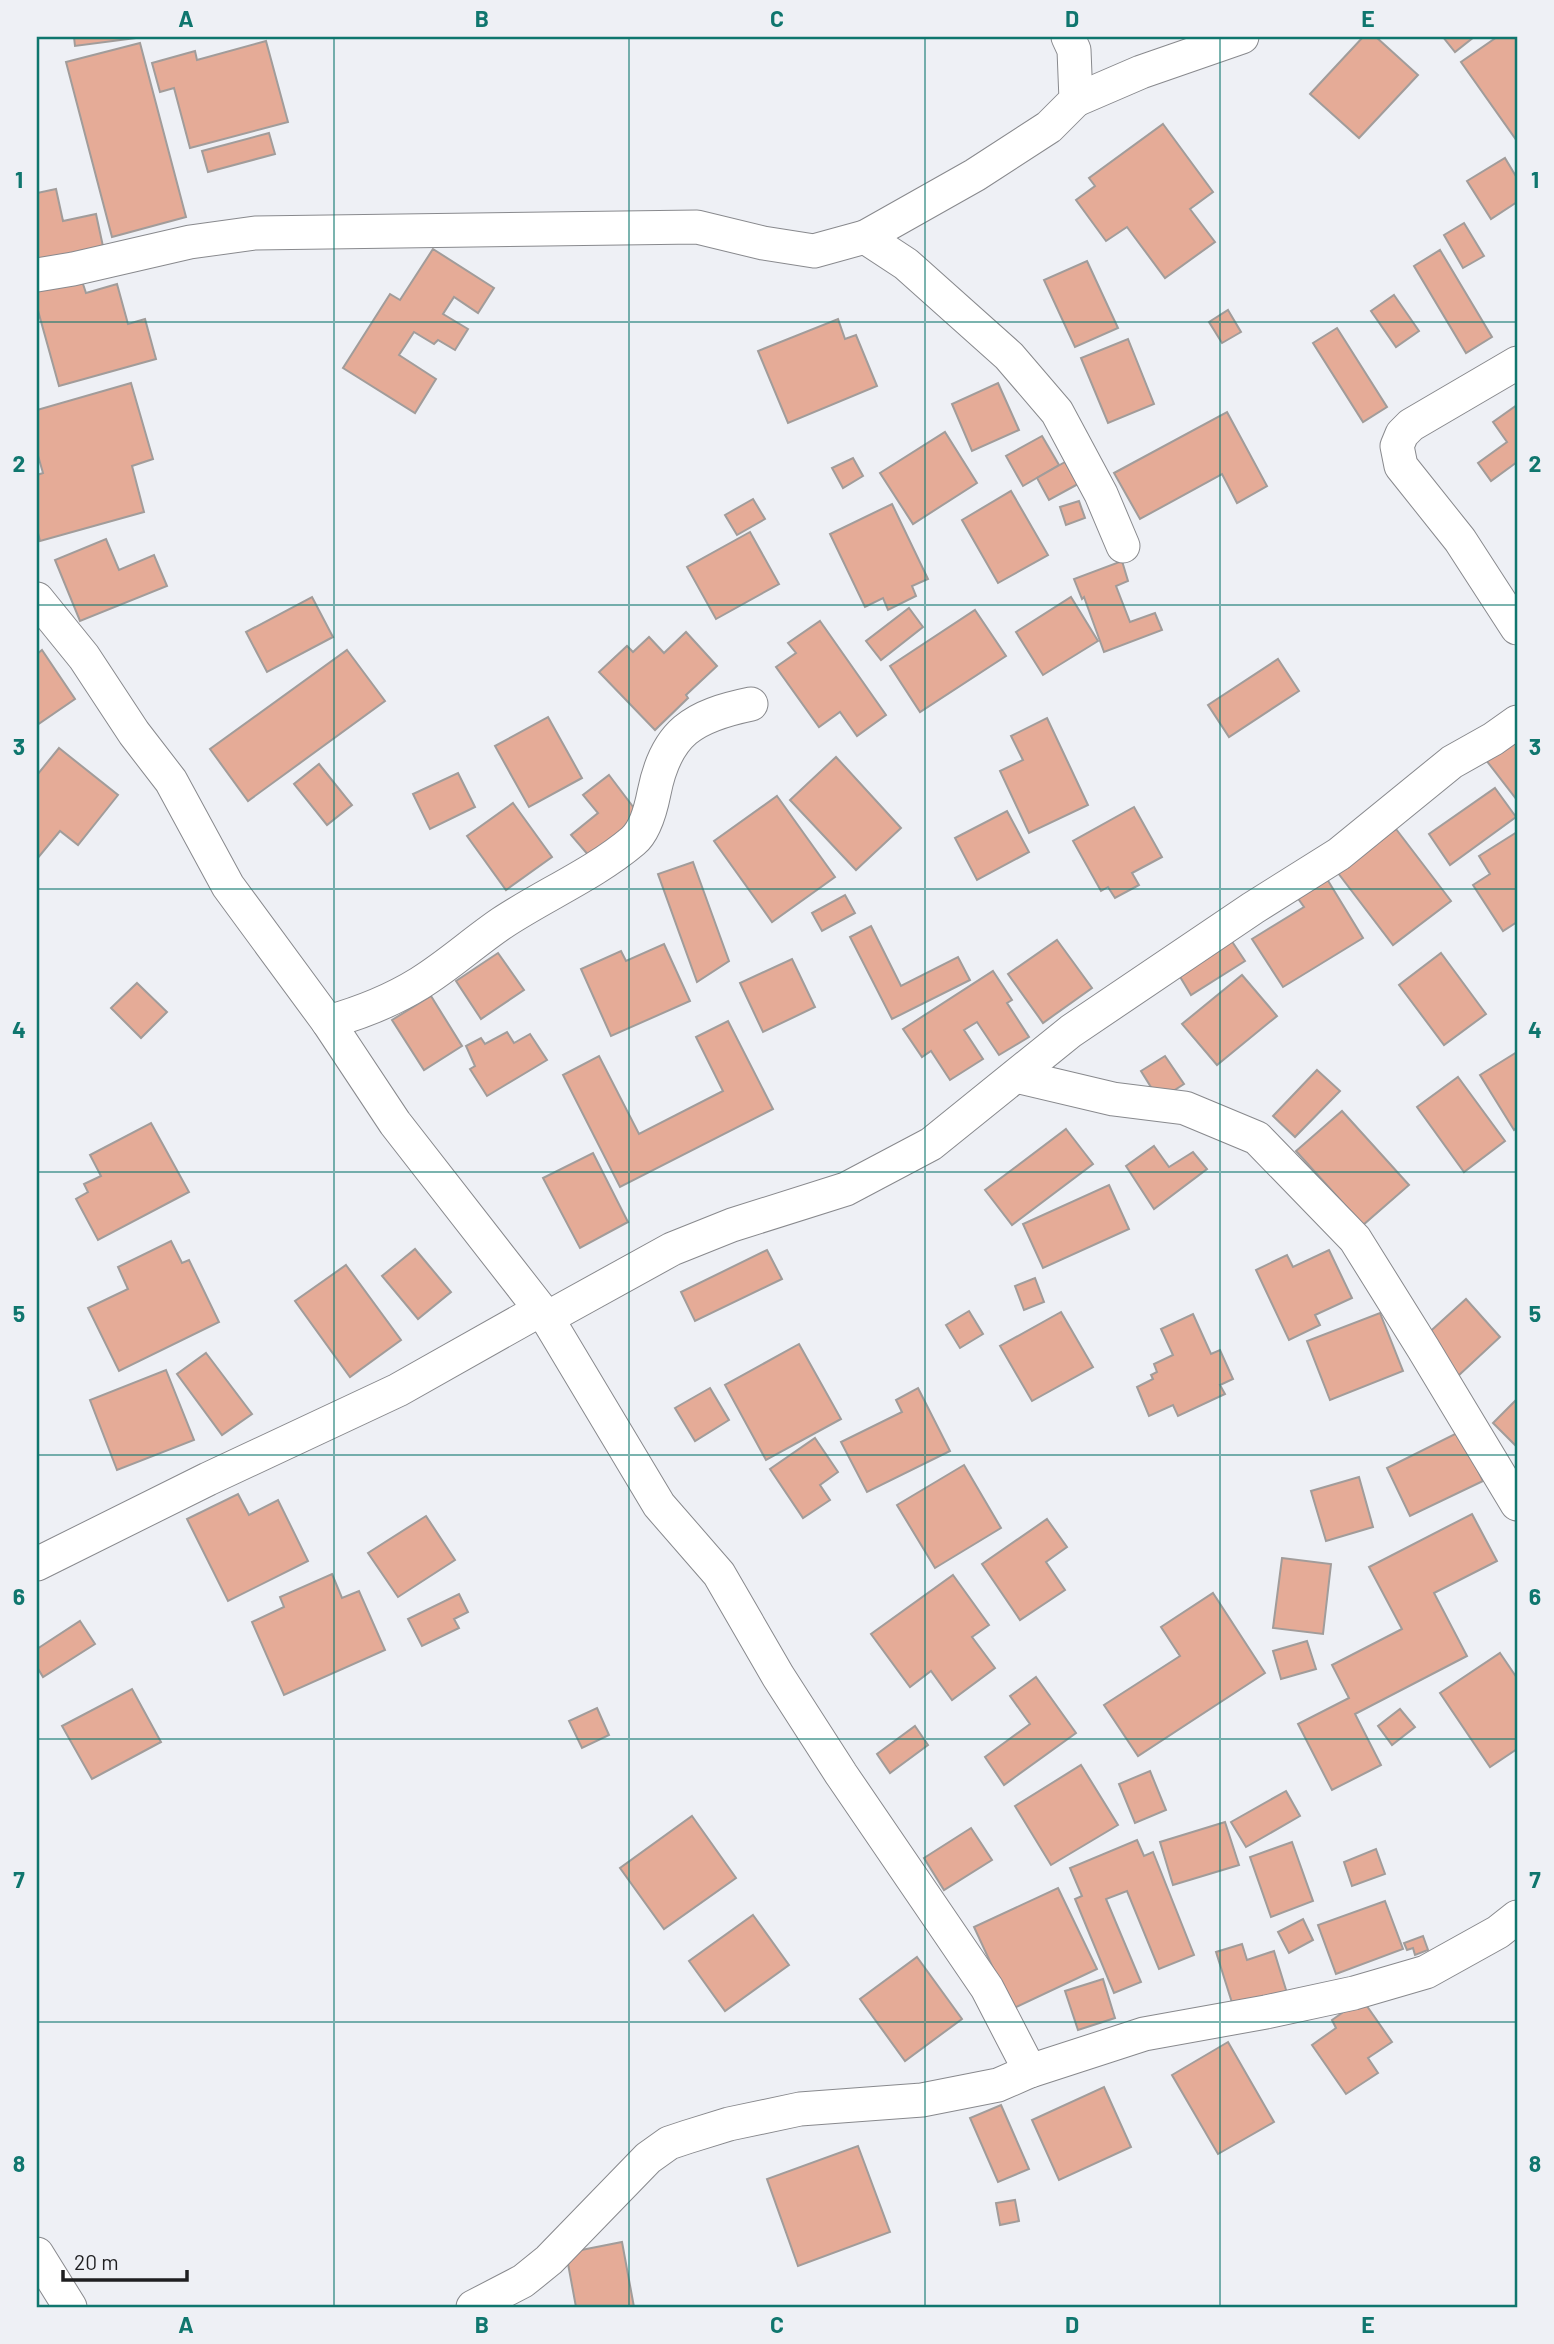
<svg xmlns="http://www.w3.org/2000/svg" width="1554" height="2344" font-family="Barlow,sans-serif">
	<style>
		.building { fill: #e5ab97; stroke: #a19c9a; stroke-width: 2 }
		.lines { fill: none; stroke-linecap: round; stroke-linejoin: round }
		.street-casing { stroke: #88898d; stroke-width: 35 }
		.street { stroke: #fff; stroke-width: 33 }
		.grid { fill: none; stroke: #0f766e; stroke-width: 2; stroke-opacity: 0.55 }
		.neatline { fill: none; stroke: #0f766e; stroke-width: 2.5 }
		.grid-label { font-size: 23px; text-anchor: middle; font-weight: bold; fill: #0f766e }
	</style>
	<rect width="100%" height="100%" fill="#eef0f5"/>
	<!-- building -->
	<g class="building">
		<path d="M74 37H135L136 38 75 46Z"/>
		<path d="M1363 37H1376L1418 75 1359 138 1310 94Z"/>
		<path d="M1443 37H1474L1455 52Z"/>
		<path d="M1497 37H1517V141L1461 62Z"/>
		<path d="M266 41 288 122 190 148 174 88 160 92 152 63 195 51 197 60Z"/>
		<path d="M140 43 186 217 112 237 66 62Z"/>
		<path d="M1163 124 1213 192 1190 209 1215 242 1165 278 1127 227 1106 241 1076 200 1095 186 1089 178Z"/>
		<path d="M269 133 275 154 208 172 202 151Z"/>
		<path d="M1505 158 1517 178V202L1491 219 1467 181Z"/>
		<path d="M56 189 63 221 96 214 104 251 37 267V193Z"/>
		<path d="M1464 223 1484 256 1463 268 1444 235Z"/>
		<path d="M433 249 494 288 478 313 454 297 443 314 468 329 455 350 438 340 434 344 414 332 399 355 436 379 415 413 343 368 390 294 400 300Z"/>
		<path d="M1440 250 1492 337 1466 353 1414 266Z"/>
		<path d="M1087 261 1118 328 1075 347 1044 280Z"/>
		<path d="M81 278 86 293 117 284 128 324 145 319 156 359 59 386 37 307V290Z"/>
		<path d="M1394 295 1419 331 1396 347 1371 311Z"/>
		<path d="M1228 310 1241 332 1222 343 1209 322Z"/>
		<path d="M838 319 845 339 856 335 877 386 788 423 758 351Z"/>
		<path d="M1337 328 1387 407 1363 422 1313 343Z"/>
		<path d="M1128 339 1154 404 1108 423 1081 358Z"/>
		<path d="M131 383 153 459 132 466 144 512 40 541 37 529V475L43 473 37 452V410Z"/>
		<path d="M998 383 1019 430 972 451 952 404Z"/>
		<path d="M1517 405V462L1491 481 1478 463 1507 442 1493 422Z"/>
		<path d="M1227 412 1267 486 1237 503 1222 474 1140 519 1114 473Z"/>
		<path d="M945 432 977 483 913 524 880 473Z"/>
		<path d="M1042 436 1059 465 1023 486 1006 456Z"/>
		<path d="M853 458 863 476 843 488 832 468Z"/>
		<path d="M1065 462 1078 484 1049 500 1037 478Z"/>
		<path d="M1011 491 1048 555 998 583 962 520Z"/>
		<path d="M753 499 765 519 737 535 725 515Z"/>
		<path d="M1079 501 1085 518 1066 525 1060 507Z"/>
		<path d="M892 504 928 579 912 586 916 596 888 610 883 598 865 607 830 534Z"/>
		<path d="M750 532 779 584 716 619 687 567Z"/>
		<path d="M106 539 119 570 154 555 167 586 80 621 55 560Z"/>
		<path d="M1122 561 1128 581 1116 586 1130 622 1155 613 1162 630 1104 652 1084 597 1082 599 1074 579Z"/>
		<path d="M312 597 333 637 267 672 246 632Z"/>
		<path d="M1071 597 1098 641 1043 675 1016 632Z"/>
		<path d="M909 608 923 627 881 660 866 641Z"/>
		<path d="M975 610 1006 656 920 712 890 666Z"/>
		<path d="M820 621 886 715 857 736 840 712 819 727 776 667 796 653 788 643Z"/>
		<path d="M686 632 717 666 686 695 688 698 655 730 599 672 627 646 633 652 649 637 664 653Z"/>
		<path d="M42 650 75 699 37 725V654Z"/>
		<path d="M347 650 385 701 248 801 210 749Z"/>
		<path d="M1278 659 1299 691 1229 737 1208 705Z"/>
		<path d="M548 717 582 778 529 807 495 746Z"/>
		<path d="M1047 718 1088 805 1029 833 1000 771 1023 760 1011 736Z"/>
		<path d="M1517 736V800L1486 760Z"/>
		<path d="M59 748 118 795 78 845 60 831 37 859V775Z"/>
		<path d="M836 757 901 828 856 870 790 800Z"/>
		<path d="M319 764 352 805 327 825 294 784Z"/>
		<path d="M458 773 475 807 430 829 413 794Z"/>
		<path d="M609 775 640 816 590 857 571 835 598 813 583 795Z"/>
		<path d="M1495 788 1516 817 1450 865 1429 834Z"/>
		<path d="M777 796 835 877 772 922 714 841Z"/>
		<path d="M513 803 552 857 506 890 467 836Z"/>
		<path d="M1134 807 1162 857 1132 873 1139 885 1115 898 1108 887 1101 891 1073 841Z"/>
		<path d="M1007 811 1029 852 977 880 955 838Z"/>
		<path d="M1396 829 1451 901 1393 945 1338 873Z"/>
		<path d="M1517 832V922L1503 931 1473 885 1490 874 1479 856Z"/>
		<path d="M693 862 729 961 697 982 658 874Z"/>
		<path d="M1327 879 1363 938 1283 987 1252 939 1304 907 1297 897Z"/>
		<path d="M845 895 855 913 822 931 812 913Z"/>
		<path d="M871 926 901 986 958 957 970 980 892 1019 850 937Z"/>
		<path d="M1057 940 1092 988 1043 1023 1008 974Z"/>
		<path d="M1231 940 1245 961 1191 995 1179 975Z"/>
		<path d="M664 944 690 1001 611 1036 581 969 621 951 626 961Z"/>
		<path d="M498 953 524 990 481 1019 456 981Z"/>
		<path d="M1441 953 1486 1014 1444 1045 1399 985Z"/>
		<path d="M792 959 815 1007 763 1032 740 983Z"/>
		<path d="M993 971 1012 1000 1007 1003 1029 1037 999 1055 977 1022 964 1030 983 1059 950 1080 931 1051 922 1057 903 1029Z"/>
		<path d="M1242 975 1277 1016 1217 1065 1182 1024Z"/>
		<path d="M137 983 167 1012 141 1038 111 1008Z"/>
		<path d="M431 996 462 1046 424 1070 392 1020Z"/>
		<path d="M728 1021 773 1109 620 1187 563 1075 599 1056 639 1134 723 1091 696 1037Z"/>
		<path d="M507 1032 514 1043 530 1034 547 1060 487 1096 470 1069 475 1066 466 1046 481 1038 485 1044Z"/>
		<path d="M1517 1052V1127L1514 1130 1480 1075Z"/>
		<path d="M1165 1056 1184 1084 1159 1100 1141 1071Z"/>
		<path d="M1317 1070 1340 1091 1295 1137 1273 1116Z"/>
		<path d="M1458 1077 1505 1141 1464 1172 1417 1107Z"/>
		<path d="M1342 1111 1409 1185 1363 1225 1296 1151Z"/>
		<path d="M151 1123 189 1192 98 1240 76 1199 88 1192 84 1184 101 1176 90 1155Z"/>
		<path d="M1066 1129 1093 1164 1012 1225 985 1190Z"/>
		<path d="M1154 1146 1169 1167 1193 1152 1207 1169 1154 1209 1126 1166Z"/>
		<path d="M593 1153 628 1222 580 1248 543 1178Z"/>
		<path d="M1109 1185 1129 1229 1043 1268 1023 1224Z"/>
		<path d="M171 1241 182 1263 189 1260 219 1322 119 1371 88 1308 128 1289 118 1267Z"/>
		<path d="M415 1249 451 1292 418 1319 382 1276Z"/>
		<path d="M767 1250 782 1279 695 1321 681 1292Z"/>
		<path d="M1329 1250 1352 1298 1315 1315 1320 1325 1289 1340 1256 1270 1287 1255 1293 1267Z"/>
		<path d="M346 1265 401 1340 350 1377 295 1301Z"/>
		<path d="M1035 1278 1044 1302 1024 1310 1015 1286Z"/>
		<path d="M1466 1299 1500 1337 1458 1376 1424 1337Z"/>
		<path d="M969 1311 983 1334 960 1348 946 1325Z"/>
		<path d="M1061 1312 1093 1367 1032 1401 1000 1346Z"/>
		<path d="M1380 1313 1403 1371 1330 1400 1307 1341Z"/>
		<path d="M1193 1314 1211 1354 1220 1350 1233 1379 1220 1385 1225 1394 1178 1416 1173 1405 1149 1416 1137 1387 1153 1379 1151 1375 1157 1372 1154 1364 1173 1355 1161 1329Z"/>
		<path d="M799 1344 841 1419 766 1460 725 1385Z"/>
		<path d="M206 1353 252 1414 222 1435 177 1374Z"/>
		<path d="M166 1370 194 1440 117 1470 90 1400Z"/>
		<path d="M710 1388 729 1420 695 1441 675 1408Z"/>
		<path d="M918 1388 950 1451 867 1492 841 1442 902 1412 896 1400Z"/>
		<path d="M1517 1399V1447L1493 1423Z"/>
		<path d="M1459 1432 1483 1481 1410 1516 1387 1468Z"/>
		<path d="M815 1438 838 1472 820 1485 830 1500 803 1518 770 1469Z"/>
		<path d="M964 1465 1001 1528 935 1568 897 1505Z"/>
		<path d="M1359 1477 1373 1527 1326 1541 1311 1491Z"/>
		<path d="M238 1494 249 1515 278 1500 308 1561 228 1601 187 1519Z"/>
		<path d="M1472 1514 1497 1561 1434 1593 1467 1656 1355 1714 1381 1765 1332 1790 1298 1724 1349 1698 1332 1665 1402 1629 1369 1567Z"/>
		<path d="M426 1516 455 1560 398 1597 368 1553Z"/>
		<path d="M1047 1519 1067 1547 1046 1562 1065 1590 1020 1620 982 1564Z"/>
		<path d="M1282 1558 1331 1564 1323 1634 1273 1628Z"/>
		<path d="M332 1574 342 1598 359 1591 385 1650 284 1695 252 1622 284 1607 280 1597Z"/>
		<path d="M953 1575 989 1625 972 1637 995 1668 952 1700 931 1671 910 1687 871 1634Z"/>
		<path d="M1213 1593 1265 1673 1138 1756 1104 1705 1180 1656 1161 1627Z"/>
		<path d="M459 1594 468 1612 454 1619 459 1628 422 1646 408 1619Z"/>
		<path d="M80 1621 95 1644 43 1677 37 1667V1649Z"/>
		<path d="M1307 1641 1316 1669 1281 1679 1273 1651Z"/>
		<path d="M1500 1653 1517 1678V1749L1490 1767 1440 1693Z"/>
		<path d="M1036 1677 1076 1733 1004 1785 985 1757 1030 1724 1010 1696Z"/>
		<path d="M132 1689 161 1742 92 1779 62 1726Z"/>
		<path d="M597 1708 609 1735 582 1748 569 1721Z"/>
		<path d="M1400 1709 1415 1727 1392 1745 1378 1726Z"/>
		<path d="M915 1726 928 1745 890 1773 877 1754Z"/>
		<path d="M1081 1765 1118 1825 1051 1865 1015 1806Z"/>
		<path d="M1150 1771 1166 1810 1135 1823 1119 1784Z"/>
		<path d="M1286 1791 1300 1816 1246 1847 1231 1822Z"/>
		<path d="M692 1816 736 1878 664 1929 620 1868Z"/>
		<path d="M1225 1822 1239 1865 1173 1885 1160 1842Z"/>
		<path d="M971 1828 992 1860 944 1890 924 1858Z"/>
		<path d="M1137 1840 1144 1856 1153 1852 1194 1955 1159 1969 1127 1891 1106 1899 1141 1982 1114 1993 1075 1899 1082 1896 1070 1868Z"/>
		<path d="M1292 1842 1313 1901 1271 1917 1250 1857Z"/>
		<path d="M1376 1849 1385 1874 1352 1886 1344 1862Z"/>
		<path d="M1058 1888 1097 1969 1012 2009 974 1927Z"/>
		<path d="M1385 1901 1403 1949 1336 1974 1318 1925Z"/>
		<path d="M753 1915 789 1965 725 2011 689 1961Z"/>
		<path d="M1303 1919 1313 1940 1289 1953 1278 1932Z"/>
		<path d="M1423 1936 1428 1950 1415 1955 1413 1948 1407 1950 1404 1943Z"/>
		<path d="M1242 1944 1247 1960 1274 1951 1287 1993 1234 2009 1216 1952Z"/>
		<path d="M917 1957 962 2019 905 2061 860 1999Z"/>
		<path d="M1103 1979 1115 2018 1078 2030 1065 1991Z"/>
		<path d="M1362 1999 1392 2042 1368 2058 1378 2073 1346 2094 1312 2045 1336 2028 1332 2020Z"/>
		<path d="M1228 2042 1274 2122 1218 2154 1172 2075Z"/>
		<path d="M1104 2087 1131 2147 1059 2180 1032 2120Z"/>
		<path d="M1001 2105 1029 2169 998 2182 970 2118Z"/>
		<path d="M858 2146 890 2232 798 2266 767 2179Z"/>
		<path d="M1015 2200 1019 2221 1000 2225 996 2203Z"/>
		<path d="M622 2242 634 2307H576L566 2253Z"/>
	</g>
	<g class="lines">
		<!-- street casing -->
		<g class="street-casing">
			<g id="street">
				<path d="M1076 100 1141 72 1242 37"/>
				<path d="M865 237 906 264 1009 356 1057 412 1101 494 1123 546"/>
				<path d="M37 275 73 269 190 242 255 233 697 227 763 243 814 251 865 237 975 175 1049 127 1076 100 1074 50 1068 37"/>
				<path d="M1517 363 1411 425 1402 434 1397 446 1401 466 1460 540 1517 628"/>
				<path d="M37 599 84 657 134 733 171 781 228 886 328 1022 395 1123 547 1318 659 1505 719 1574 778 1676 841 1774 987 1988 1030 2071"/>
				<path d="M328 1022C360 1013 391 1001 420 983 449 965 474 942 502 923 544 895 594 874 633 841 645 831 651 808 654 793 666 732 693 716 751 704"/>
				<path d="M1016 1076 1113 1099 1185 1108 1257 1138 1355 1239 1423 1348 1517 1504"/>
				<path d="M547 1318 672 1249 732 1225 846 1189 931 1144 1071 1031 1253 908 1339 854 1452 762 1493 739 1517 722"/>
				<path d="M37 1564 208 1479 398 1390 540 1310"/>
				<path d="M37 2254 70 2307"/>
				<path d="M473 2307 523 2281 549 2260 648 2158 669 2143 687 2137 729 2124 800 2109 922 2100 998 2085 1030 2071 1144 2034 1266 2012 1354 1993 1426 1972 1498 1932 1517 1917"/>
			</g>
		</g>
		<!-- street -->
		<use href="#street" class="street"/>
	</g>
	<!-- grid -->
	<path class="grid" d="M334 37V2307M629 37V2307M925 37V2307M1220 37V2307M37 322H1517M37 605H1517M37 889H1517M37 1172H1517M37 1455H1517M37 1739H1517M37 2022H1517"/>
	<!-- border -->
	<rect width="1554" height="2344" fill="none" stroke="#eef0f5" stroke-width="77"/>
	<!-- scale -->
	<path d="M63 2270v10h124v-10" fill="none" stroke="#1f1f21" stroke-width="3.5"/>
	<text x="74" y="2270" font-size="21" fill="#1f1f21" stroke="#eef0f5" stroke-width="5" paint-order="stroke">20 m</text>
	<rect x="38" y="38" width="1478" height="2268" class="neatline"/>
	<g class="grid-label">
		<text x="186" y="27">A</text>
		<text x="482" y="27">B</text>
		<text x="777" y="27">C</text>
		<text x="1072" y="27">D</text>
		<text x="1368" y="27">E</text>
		<text x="19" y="188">1</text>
		<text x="1535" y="188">1</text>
		<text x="19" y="472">2</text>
		<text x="1535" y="472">2</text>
		<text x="19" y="755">3</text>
		<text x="1535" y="755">3</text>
		<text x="19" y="1038">4</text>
		<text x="1535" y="1038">4</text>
		<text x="19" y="1322">5</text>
		<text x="1535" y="1322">5</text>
		<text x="19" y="1605">6</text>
		<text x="1535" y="1605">6</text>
		<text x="19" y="1888">7</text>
		<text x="1535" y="1888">7</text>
		<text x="19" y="2172">8</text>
		<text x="1535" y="2172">8</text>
		<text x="186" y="2333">A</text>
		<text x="482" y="2333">B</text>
		<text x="777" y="2333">C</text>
		<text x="1072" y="2333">D</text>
		<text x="1368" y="2333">E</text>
	</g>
</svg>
